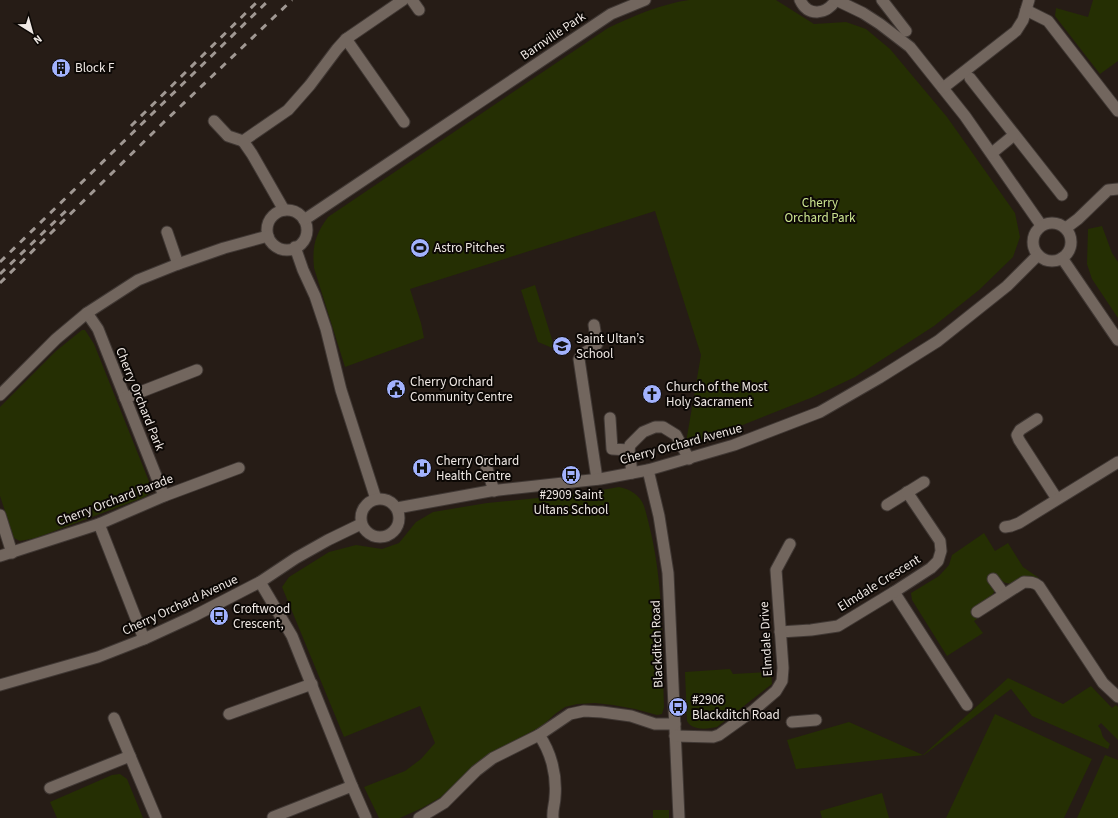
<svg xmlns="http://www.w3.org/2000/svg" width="1118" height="818" font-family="'Source Sans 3',sans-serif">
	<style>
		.green { fill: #252f03 }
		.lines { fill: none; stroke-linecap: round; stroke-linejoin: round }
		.minor-casing { stroke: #403834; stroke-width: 13 }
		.minor { stroke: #72665e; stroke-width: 11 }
		.rail { stroke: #a09893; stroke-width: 3; stroke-dasharray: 7 7; stroke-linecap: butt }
		.labels { text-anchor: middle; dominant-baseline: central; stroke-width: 4; stroke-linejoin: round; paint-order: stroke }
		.street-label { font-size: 13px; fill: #efe8e4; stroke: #0c0805 }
		.poi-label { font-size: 13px; fill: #efe8e4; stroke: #0c0805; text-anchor: start }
		.park-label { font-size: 13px; fill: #cce590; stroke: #0c0805 }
	</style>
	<rect width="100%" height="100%" fill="#261c16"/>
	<!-- green -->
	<g class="green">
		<path d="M689 0H776L814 24 846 22 866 29 890 49 947 117 1015 213 1020 237 1013 257 979 290 934 326 855 377 813 397 685 448 701 355 655 211 410 289 421 323 424 338 345 367 314 268C312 246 315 235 328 217L608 28C633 16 661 4 689 0Z"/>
		<path d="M1093 0H1118V61L1100 74 1055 16 1056 8 1088 17Z"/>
		<path d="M1102 226 1112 253 1118 262V318L1092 279 1087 264 1088 229Z"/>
		<path d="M535 285 555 349 538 342 521 290Z"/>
		<path d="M82 330H85L94 344 152 489 150 493 145 497 36 538 20 541 14 538 0 496V407L56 351Z"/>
		<path d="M619 487C630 489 640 495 644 506 647 515 649 525 651 533 664 590 662 649 664 707L662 714 657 715 635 709 613 705 595 703 577 704 565 707 555 714 542 726 491 753 441 797 422 808 400 818H379L364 787 405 771 421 759 435 743 420 706 344 737 282 587 289 577 329 552 356 545 382 549 399 543 416 522 433 512 487 503 578 494Z"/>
		<path d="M984 533 995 551 1008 543 1023 567 1039 578 1037 579C1017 569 1013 598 995 573L988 577C990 581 994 585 994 589 996 597 977 606 971 609L977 619 974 621 983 633 947 656 912 600 911 593 939 576 949 565 952 555Z"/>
		<path d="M730 669 733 674 771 672 772 684 717 727C708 729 692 731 687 721L685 672Z"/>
		<path d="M1008 678 1063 704 1091 686 1112 708 1116 705 1118 707V740L1101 723 1098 726C1102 730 1101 733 1103 737 1105 740 1108 742 1110 744L1108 749 1032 716 1011 689 924 755 796 769 787 740 849 722 923 755Z"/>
		<path d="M995 714 1092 759 1064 818H946Z"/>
		<path d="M1105 755 1118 760V818H1077Z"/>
		<path d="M120 774 127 779 143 818H57L50 802 112 775Z"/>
		<path d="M882 793 889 818H822L820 811Z"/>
		<rect x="653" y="810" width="16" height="8"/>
	</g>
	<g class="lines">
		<!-- minor casing -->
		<g class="minor-casing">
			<g id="minor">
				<path d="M412 0 419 10"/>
				<path d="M800 0C808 17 826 15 836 0"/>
				<path d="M836 0 863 13 880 24 910 47 965 116 1041 225"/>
				<path d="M882 0 906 31"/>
				<path d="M1026 10 1048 21 1118 111"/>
				<path d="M346 39 404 122"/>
				<path d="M970 78 1062 195"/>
				<path d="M943 88 1016 31 1023 20 1029 0"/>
				<path d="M214 121 228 136 243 141"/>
				<path d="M243 141 288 110 310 85 337 49 346 39 403 0"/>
				<path d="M243 141 252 154 284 210"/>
				<path d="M992 153 1014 135"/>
				<circle cx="287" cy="230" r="20"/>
				<path d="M304 220 611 14 645 0"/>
				<circle cx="1052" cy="242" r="19"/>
				<path d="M1066 228 1078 219 1108 190 1118 189"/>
				<path d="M167 232 178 264"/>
				<path d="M295 247 303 270 315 296 326 329 341 390 376 499"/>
				<path d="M1062 258 1118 340"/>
				<path d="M87 313 98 329 164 496"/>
				<path d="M594 325 597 344C592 351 583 350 579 359L597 479"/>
				<path d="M0 395 56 339 87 313 138 280 178 264 224 248 268 236"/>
				<path d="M125 398 197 370"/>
				<path d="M610 418 612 449 629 450"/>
				<path d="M1037 419 1020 430 1017 435 1019 440 1057 499"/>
				<path d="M485 462 494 491"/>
				<path d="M648 470 659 516 668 573 679 818"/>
				<path d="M632 473 629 450 630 445 643 432 655 427H663L676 435 689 459"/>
				<circle cx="380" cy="518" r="19"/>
				<path d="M887 505 924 482"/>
				<path d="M397 508 490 491 600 479 648 470 734 445 820 412 879 378 938 341 1007 286 1038 255"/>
				<path d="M0 515 12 553"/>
				<path d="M99 524 144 639"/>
				<path d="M1005 527 1011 526 1019 523 1118 462"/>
				<path d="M0 556 99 524 164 496 239 468"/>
				<path d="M993 579 1004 594"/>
				<path d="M260 582 292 636 352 786 366 818"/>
				<path d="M894 592 967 705"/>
				<path d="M977 612 1024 582C1030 582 1034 582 1039 586L1103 683 1118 697"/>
				<path d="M780 632 811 630 838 626 894 592 931 568 938 561 941 551 940 541 907 492"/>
				<path d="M0 685 98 657 144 639 194 616 260 582 296 558 328 540 361 524"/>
				<path d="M229 714 312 684"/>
				<path d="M114 718 156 818"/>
				<path d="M792 722 816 720"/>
				<path d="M539 735C551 752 557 775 555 797 555 804 552 810 553 818"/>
				<path d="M675 736 713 737 719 735 754 710 776 691 782 681 783 668 776 570 790 544"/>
				<path d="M50 788 130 756"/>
				<path d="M273 817 352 786"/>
				<path d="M419 818 444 803 476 771 493 758 539 735 570 714 584 711 602 712 631 716 655 724H675"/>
			</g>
		</g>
		<!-- minor -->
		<use href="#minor" class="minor"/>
		<!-- rail -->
		<g class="rail">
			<path d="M131 126 259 0"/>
			<path d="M0 262 269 0"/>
			<path d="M0 274 70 207"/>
			<path d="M0 283 163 123 292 0"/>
		</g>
	</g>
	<!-- icons -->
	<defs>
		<g id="building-disc" transform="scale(1)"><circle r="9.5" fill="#a2b2fd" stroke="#0c0805"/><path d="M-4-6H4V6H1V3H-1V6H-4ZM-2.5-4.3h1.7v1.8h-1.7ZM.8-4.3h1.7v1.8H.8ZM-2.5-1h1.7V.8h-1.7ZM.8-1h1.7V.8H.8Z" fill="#111"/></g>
		<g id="stadium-disc" transform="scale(1)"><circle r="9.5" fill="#a2b2fd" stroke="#0c0805"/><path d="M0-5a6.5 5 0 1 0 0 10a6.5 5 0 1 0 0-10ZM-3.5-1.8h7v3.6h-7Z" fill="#111"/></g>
		<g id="school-disc" transform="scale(1)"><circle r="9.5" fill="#a2b2fd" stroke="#0c0805"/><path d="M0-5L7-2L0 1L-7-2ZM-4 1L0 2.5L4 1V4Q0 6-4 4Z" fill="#111"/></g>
		<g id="civic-disc" transform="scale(1)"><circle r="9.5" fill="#a2b2fd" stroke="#0c0805"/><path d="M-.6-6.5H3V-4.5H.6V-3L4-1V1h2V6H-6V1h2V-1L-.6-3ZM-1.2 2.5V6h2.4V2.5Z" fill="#111"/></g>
		<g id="church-disc" transform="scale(1)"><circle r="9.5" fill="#a2b2fd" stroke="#0c0805"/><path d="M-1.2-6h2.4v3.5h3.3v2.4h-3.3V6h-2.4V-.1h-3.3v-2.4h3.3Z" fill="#111"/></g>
		<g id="hospital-disc" transform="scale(1)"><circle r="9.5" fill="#a2b2fd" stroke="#0c0805"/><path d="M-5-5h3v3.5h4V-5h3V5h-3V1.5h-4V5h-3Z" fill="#111"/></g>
		<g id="bus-disc" transform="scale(1)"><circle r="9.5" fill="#a2b2fd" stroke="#0c0805"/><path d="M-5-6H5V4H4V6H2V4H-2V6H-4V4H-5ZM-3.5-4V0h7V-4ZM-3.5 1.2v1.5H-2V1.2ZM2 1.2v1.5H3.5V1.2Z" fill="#111"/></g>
	</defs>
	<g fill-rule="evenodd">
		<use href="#building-disc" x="61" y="68"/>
		<use href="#stadium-disc" x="420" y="248"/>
		<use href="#school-disc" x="562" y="346"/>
		<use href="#civic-disc" x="396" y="389"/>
		<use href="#church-disc" x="652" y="394"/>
		<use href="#hospital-disc" x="422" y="468"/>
		<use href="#bus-disc" x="571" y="475"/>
		<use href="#bus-disc" x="219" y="616"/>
		<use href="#bus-disc" x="678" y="707"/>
	</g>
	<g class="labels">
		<!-- street labels -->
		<g class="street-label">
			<text transform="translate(553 36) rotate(-34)">Barnville Park</text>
			<text transform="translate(140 399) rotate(68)">Cherry Orchard Park</text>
			<text transform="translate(681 444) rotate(-15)">Cherry Orchard Avenue</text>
			<text transform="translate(115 500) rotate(-21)">Cherry Orchard Parade</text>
			<text transform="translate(879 583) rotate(-32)">Elmdale Crescent</text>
			<text transform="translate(180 605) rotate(-25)">Cherry Orchard Avenue</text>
			<text transform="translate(766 639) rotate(-93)">Elmdale Drive</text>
			<text transform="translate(657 644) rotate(-92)">Blackditch Road</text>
		</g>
		<!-- poi labels -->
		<g class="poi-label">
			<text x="75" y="68">Block F</text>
			<text x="434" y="248">Astro Pitches</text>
			<text x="576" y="339">Saint Ultan’s<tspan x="576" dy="15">School</tspan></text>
			<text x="410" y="382">Cherry Orchard<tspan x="410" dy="15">Community Centre</tspan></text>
			<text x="666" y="387">Church of the Most<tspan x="666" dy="15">Holy Sacrament</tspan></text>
			<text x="436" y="461">Cherry Orchard<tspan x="436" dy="15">Health Centre</tspan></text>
			<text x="571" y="495" text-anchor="middle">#2909 Saint<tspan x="571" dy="15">Ultans School</tspan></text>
			<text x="233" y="609">Croftwood<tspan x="233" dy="15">Crescent,</tspan></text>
			<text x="692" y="700">#2906<tspan x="692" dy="15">Blackditch Road</tspan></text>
		</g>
		<!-- park labels -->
		<g class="park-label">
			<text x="820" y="203">Cherry<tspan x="820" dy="15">Orchard Park</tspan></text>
		</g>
	</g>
	<!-- north arrow -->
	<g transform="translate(32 32) rotate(143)" stroke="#0c0805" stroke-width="3" paint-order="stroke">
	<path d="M0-3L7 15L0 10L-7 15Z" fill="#efe8e4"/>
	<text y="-6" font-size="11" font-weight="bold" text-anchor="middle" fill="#efe8e4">N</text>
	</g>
</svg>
